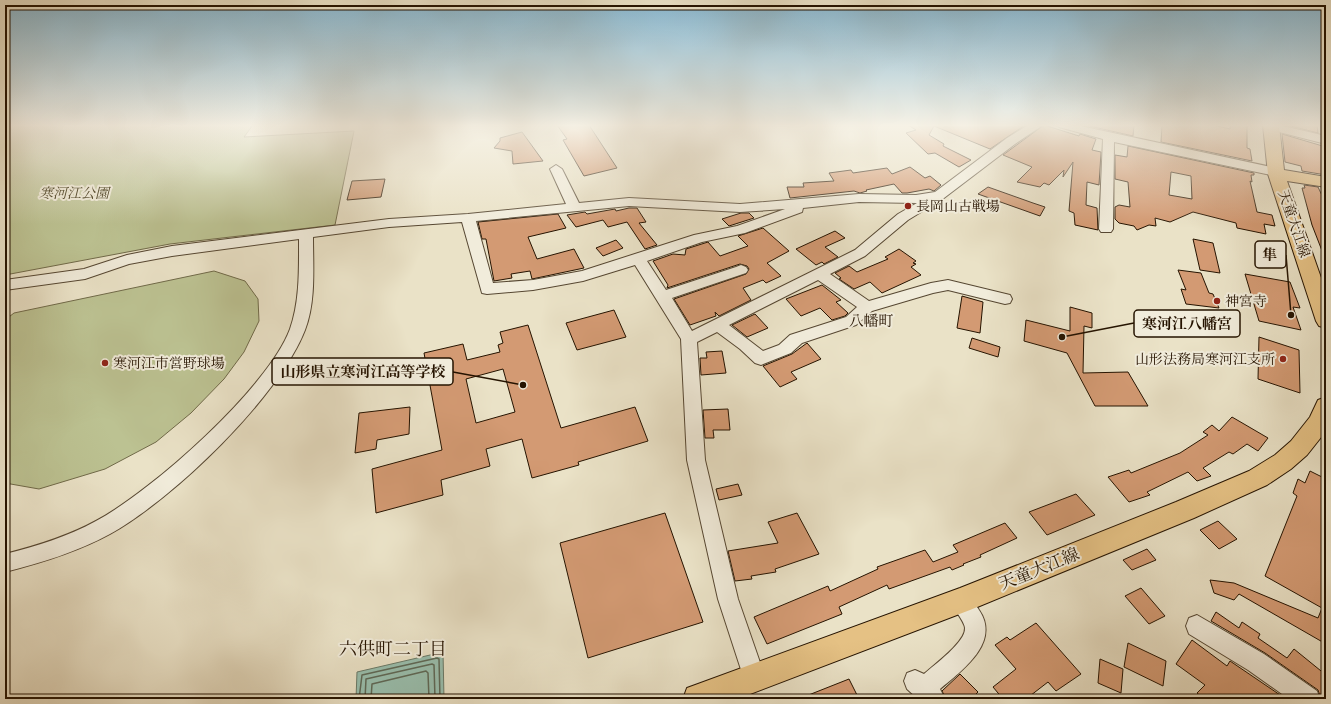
<svg xmlns="http://www.w3.org/2000/svg" width="1331" height="704" font-family="'IM FELL Great Primer','Noto Serif JP',serif">
	<style>
		.green { fill: #bcc292; stroke: #706a49 }
		.water { fill: #99bfae; stroke: #6b7a68 }
		.lines { fill: none; stroke-linecap: round; stroke-linejoin: round }
		.shore { stroke: #5f6957; stroke-width: 1.5 }
		.building { fill: #d39a73; stroke: #251300; fill-rule: evenodd }
		.minor-casing { stroke: #564732; stroke-width: 2 }
		.major-casing { stroke: #251300; stroke-width: 2 }
		.minor { fill: #f1ecdb; fill-rule: evenodd }
		.major { fill: #e5c184; fill-rule: evenodd }
		.poi-dot { fill: #8f2418; stroke: #f1ecdb; stroke-width: 1.5 }
		.labels { text-anchor: middle; dominant-baseline: central; stroke-width: 4; stroke-linejoin: round; paint-order: stroke }
		.park-label { font-size: 14px; font-style: italic; fill: #5a5033; stroke: #f1ecdb }
		.poi-label { font-size: 14px; fill: #251300; stroke: #f1ecdb; text-anchor: start }
		.street-label { font-size: 14px; fill: #251300; stroke: #f1ecdb }
		.neighbourhood-label { font-size: 15px; fill: #251300; stroke: #f1ecdb }
		.near-street-label { font-size: 17px; fill: #251300; stroke: #f1ecdb }
		.near-neighbourhood-label { font-size: 18px; fill: #251300; stroke: #f1ecdb }
		.leader { fill: none; stroke: #251300; stroke-width: 1.5 }
		.callout-dot { fill: #251300; stroke: #f1ecdb; stroke-width: 1.5 }
		.callout { fill: #f1ecdb; stroke: #251300; stroke-width: 1.5 }
		.callout-label { font-size: 15px; text-anchor: middle; font-weight: bold; fill: #251300 }
	</style>
	<rect width="100%" height="100%" fill="#eae2c7"/>
	<filter id="stains"><feTurbulence type="fractalNoise" baseFrequency=".005" numOctaves="4"/><feColorMatrix values="0 0 0 0 .2 0 0 0 0 .09 0 0 0 0 .02 0 0 0 .5 -.17"/></filter>
	<radialGradient id="worn" r=".72"><stop offset=".6" stop-color="#630" stop-opacity="0"/><stop offset="1" stop-color="#630" stop-opacity=".3"/></radialGradient>
	<!-- green -->
	<g class="green">
		<path d="M5 125H253L244 137 354 131 335 225 170 244 5 275Z"/>
		<path d="M214 271 245 281 258 299 259 321 244 352 224 379 191 413 156 442 105 469 39 489 5 483V320L14 313Z"/>
	</g>
	<!-- water -->
	<path class="water" d="M443 652 444 699H356L357 672Z"/>
	<g class="lines">
		<!-- shore -->
		<g class="shore">
			<path d="M359 699 362 675 437 658 439 659 440 699"/>
			<path d="M365 699 366 679 432 664 434 665 435 699"/>
			<path d="M371 699 372 684 426 671 428 673 429 699"/>
		</g>
	</g>
	<!-- building -->
	<g class="building">
		<path d="M557 125H589L617 168 584 176 563 140 567 139Z"/>
		<path d="M908 125H1025L990 149 934 126 929 135 944 144 943 146 971 160 959 167 935 153 928 154 906 133 916 130Z"/>
		<path d="M1044 125 1079 136 1080 134 1096 139 1092 150 1101 152 1099 185 1087 182 1086 205 1097 208 1098 230 1075 225 1074 213 1069 211 1073 162 1063 177 1064 170 1049 185 1044 183 1040 187 1017 182 1032 167 1003 155Z"/>
		<path d="M1085 125H1134L1133 136Z"/>
		<path d="M1162 125H1213L1230 129V125H1247V148L1250 149 1252 161 1161 142Z"/>
		<path d="M1287 125H1317L1318 133Z"/>
		<path d="M522 132 543 161 513 164 512 151 494 148 500 141V138Z"/>
		<path d="M1282 134 1326 147V175L1302 171 1301 166 1285 162Z"/>
		<path d="M1128 146 1254 173V175H1251L1252 182 1250 181 1257 212 1272 215 1275 226 1264 224 1266 234 1237 228 1236 223 1193 212 1170 222 1155 218 1156 226 1149 225 1137 230 1134 226 1119 223 1115 219V207L1119 205 1130 207 1128 182 1115 179V155L1127 157ZM1171 172 1191 176 1192 199 1169 195Z"/>
		<path d="M910 167 925 178 930 176 941 185 934 191 929 189 907 193H902L894 184 866 190 867 191 860 193 854 191 790 198 787 187H804L803 183 834 181 829 173 851 170 853 173 887 168 892 174Z"/>
		<path d="M385 179 381 197 347 200 352 181Z"/>
		<path d="M1304 185 1318 187 1326 204V261L1312 225 1302 188H1305Z"/>
		<path d="M988 187 1033 203 1045 207 1040 216 978 194Z"/>
		<path d="M629 208H637L646 222 639 223 657 245 645 249 627 222 608 227 603 220 576 227 567 215 585 212 587 214 615 209 616 211Z"/>
		<path d="M741 213H749L754 218 729 226 722 219Z"/>
		<path d="M558 214 566 228 528 237 537 259 574 249 584 268 532 279 530 271 511 274 512 278 494 281 486 239H482L478 222Z"/>
		<path d="M763 228 789 251 767 263 781 276 766 283 763 280 743 288 751 300 719 316 715 312 716 316 690 325 674 299 746 274 749 269 747 266 740 264 667 288 668 285 653 261 673 254 685 255 686 249 708 242 720 256 748 246 738 236Z"/>
		<path d="M835 231 845 238 825 247 838 257 824 264 822 262 816 265 796 249Z"/>
		<path d="M1193 239 1213 243 1220 273 1200 270Z"/>
		<path d="M616 240 623 248 603 256 596 248Z"/>
		<path d="M899 249 916 261 913 263 916 264 911 267 921 275 882 293 870 282 854 289 839 279 841 278 835 273 849 266 857 272 888 259 885 257Z"/>
		<path d="M1178 270 1201 273 1209 293 1213 294 1219 308 1186 304 1181 289 1186 290Z"/>
		<path d="M1245 274 1290 282 1300 308 1293 307 1301 330 1259 321Z"/>
		<path d="M822 285 841 300 836 302 848 313 845 316 832 320 820 308 801 316 786 299Z"/>
		<path d="M962 296 983 302 980 333 957 328Z"/>
		<path d="M1070 307 1092 313V328L1084 326 1083 373 1128 372 1148 406H1095L1067 353 1024 341 1026 320 1070 331Z"/>
		<path d="M614 310 626 337 577 350 566 323Z"/>
		<path d="M755 314 768 328 747 337 732 325Z"/>
		<path d="M528 325 561 428 635 407 648 441 578 462 579 465 532 478 522 439 486 449 490 466 441 480 443 495 376 513 372 469 442 450 424 353 463 344 467 360 500 352 498 345 503 343 500 332ZM503 369 515 412 476 423 466 379Z"/>
		<path d="M1259 337 1299 350 1300 393 1258 379Z"/>
		<path d="M972 338 1000 347 998 357 969 348Z"/>
		<path d="M807 343 821 359 791 372 797 379 780 387 763 366 792 354Z"/>
		<path d="M722 351 726 373 701 375 700 358H707L706 352Z"/>
		<path d="M410 407 409 434 377 440 376 449 355 453 359 413Z"/>
		<path d="M728 409 730 430H713L714 438H705L703 410Z"/>
		<path d="M1232 417 1268 438 1258 451 1247 444 1233 454 1229 452 1203 468 1211 476 1197 481 1188 472 1147 492 1150 495 1129 502 1108 477 1129 470 1131 473 1180 453 1208 435 1203 432 1212 425 1219 431Z"/>
		<path d="M1310 471 1326 479V644L1239 594 1234 600 1214 593 1210 580 1234 583 1318 618 1322 608 1265 576 1297 496 1293 493 1298 479 1305 483Z"/>
		<path d="M738 484 742 495 719 500 716 489Z"/>
		<path d="M1076 494 1095 515 1047 535 1029 512Z"/>
		<path d="M665 513 703 622 588 658 560 543Z"/>
		<path d="M797 513 819 554 775 569 776 572 751 576 752 579 735 581 728 551 778 543 768 522Z"/>
		<path d="M1218 521 1237 539 1219 549 1200 530Z"/>
		<path d="M1005 523 1017 538 980 555 981 557 963 564 964 565 952 570 950 567 889 589 887 585 839 607 842 614 767 644 754 617 828 586 830 591 878 569 877 567 925 550 933 562 958 552 953 545Z"/>
		<path d="M1147 549 1156 560 1132 570 1123 560Z"/>
		<path d="M1141 588 1165 616 1149 624 1125 596Z"/>
		<path d="M1216 612 1239 628 1242 622 1260 634 1258 638 1287 658 1294 649 1326 675V699H1321L1318 690 1265 653 1211 621Z"/>
		<path d="M1036 623 1081 674 1056 691 1048 682 1026 699H1020L1017 695 1012 699H1003L993 687 1016 669 995 645 1007 637 1010 640Z"/>
		<path d="M1192 640 1227 666 1230 661 1286 699H1204L1197 693 1205 685 1176 664Z"/>
		<path d="M1128 643 1166 661 1163 686 1124 667Z"/>
		<path d="M1100 659 1123 669 1121 693 1098 683Z"/>
		<path d="M960 674 978 692 971 699H946L942 691Z"/>
		<path d="M849 679 859 699H801V698Z"/>
	</g>
	<g class="lines">
		<!-- minor casing -->
		<g class="minor-casing">
			<g id="minor">
				<path d="M1028 125H1043L1015 144 944 198 908 220 865 256 830 274 869 301 931 283 948 280 1010 295 1012 299 1010 303 1005 304 948 290 933 293 872 311 856 325 802 343 791 353 761 365 755 363 740 349 717 332 697 342 705 460 738 599 765 677 762 685 754 688 746 685 718 599 687 460 681 339 635 265 583 281 533 290 487 294 482 293 462 222 389 227 313 237C313 267 316 302 305 330 279 397 173 499 110 534 77 552 41 563 5 572V554C37 546 67 537 96 521 152 491 268 388 290 329 300 301 299 268 299 239L172 256 129 264 85 279 5 290V280L84 269 127 255 172 246 389 219 468 214 566 204 550 169 556 165 562 169 579 203 629 198 740 204 859 194 916 195 935 192 1007 138ZM859 202 917 203 898 214 855 250 692 331 672 298 746 273 748 270 746 267 741 265 736 267 666 290 647 261 702 242 745 233 802 212 803 208ZM629 206 740 212 785 209 737 226 694 235 582 271 533 280 493 283 476 221ZM818 280 857 307 846 317 790 335 779 345 763 351 729 325Z"/>
				<path d="M1057 125H1076L1276 168 1282 172 1276 176 1114 142 1113 229 1111 232H1101L1099 229 1103 139 1059 127Z"/>
				<path d="M1266 125H1279L1326 136V144L1267 129Z"/>
				<path d="M960 591C969 594 974 602 979 610 1001 642 963 670 940 689L945 699H918L907 689 904 681 907 673 915 670 924 674C934 665 966 642 965 628 965 622 953 608 950 601L953 594Z"/>
				<path d="M1197 615 1264 654 1317 691 1320 699H1289L1248 670 1189 634 1186 626 1189 618Z"/>
			</g>
		</g>
		<!-- major casing -->
		<g class="major-casing">
			<g id="major">
				<path d="M1263 125H1279L1284 170 1326 177V187L1287 181 1326 292V328L1319 326 1316 321 1268 174Z"/>
				<path d="M1326 397V431L1307 455 1291 469 1267 485 1194 518 970 610 737 699H683L687 688 698 684 960 588 1176 502 1249 471 1275 455 1291 441 1310 417 1318 400Z"/>
			</g>
		</g>
		<!-- minor -->
		<use href="#minor" class="minor"/>
		<!-- major -->
		<use href="#major" class="major"/>
	</g>
	<!-- sky -->
	<linearGradient id="sky" x2="0" y2="1"><stop stop-color="#88b8d1"/><stop offset="0.56" stop-color="#f6f2e6"/><stop offset="1" stop-color="#f6f2e6" stop-opacity="0"/></linearGradient>
	<rect width="1331" height="224" fill="url(#sky)"/>
	<!-- markers -->
	<g class="poi-dot">
		<circle cx="908" cy="206" r="4"/>
		<circle cx="1217" cy="301" r="4"/>
		<circle cx="1283" cy="359" r="4"/>
		<circle cx="105" cy="363" r="4"/>
	</g>
	<g class="labels">
		<!-- park labels -->
		<g class="park-label">
			<text x="74" y="193">寒河江公園</text>
		</g>
		<!-- poi labels -->
		<g class="poi-label">
			<text x="916" y="206">長岡山古戦場</text>
			<text x="1225" y="301">神宮寺</text>
			<text x="1275" y="359" text-anchor="end">山形法務局寒河江支所</text>
			<text x="113" y="363">寒河江市営野球場</text>
		</g>
		<!-- street labels -->
		<g class="street-label">
			<text transform="translate(1294 224) rotate(71)">天童大江線</text>
		</g>
		<!-- neighbourhood labels -->
		<g class="neighbourhood-label">
			<text x="871" y="321">八幡町</text>
		</g>
		<!-- near-street labels -->
		<g class="near-street-label">
			<text transform="translate(1039 569) rotate(-22)">天童大江線</text>
		</g>
		<!-- near-neighbourhood labels -->
		<g class="near-neighbourhood-label">
			<text x="393" y="649">六供町二丁目</text>
		</g>
	</g>
	<!-- callouts -->
	<path class="leader" d="M1291 315L1286 255M1062 337L1134 323M523 385L453 372"/>
	<g class="callout-dot">
		<circle cx="1291" cy="315" r="4"/>
		<circle cx="1062" cy="337" r="4"/>
		<circle cx="523" cy="385" r="4"/>
	</g>
	<g class="callout">
		<rect x="1255" y="241" width="31" height="27" rx="4"/>
		<rect x="1134" y="310" width="106" height="27" rx="4"/>
		<rect x="272" y="358" width="181" height="27" rx="4"/>
	</g>
	<g class="callout-label">
		<text x="1270" y="260">隼</text>
		<text x="1187" y="329">寒河江八幡宮</text>
		<text x="363" y="377">山形県立寒河江高等学校</text>
	</g>
	<!-- margin -->
	<rect width="1331" height="704" fill="none" stroke="#eae2c7" stroke-width="20"/>
	<rect x="6" y="6" width="1319" height="692" fill="none" stroke="#251300" stroke-width="2"/>
	<rect x="10" y="10" width="1311" height="684" fill="none" stroke="#251300"/>
	<rect width="100%" height="100%" filter="url(#stains)"/>
	<rect width="100%" height="100%" fill="url(#worn)"/>
</svg>
